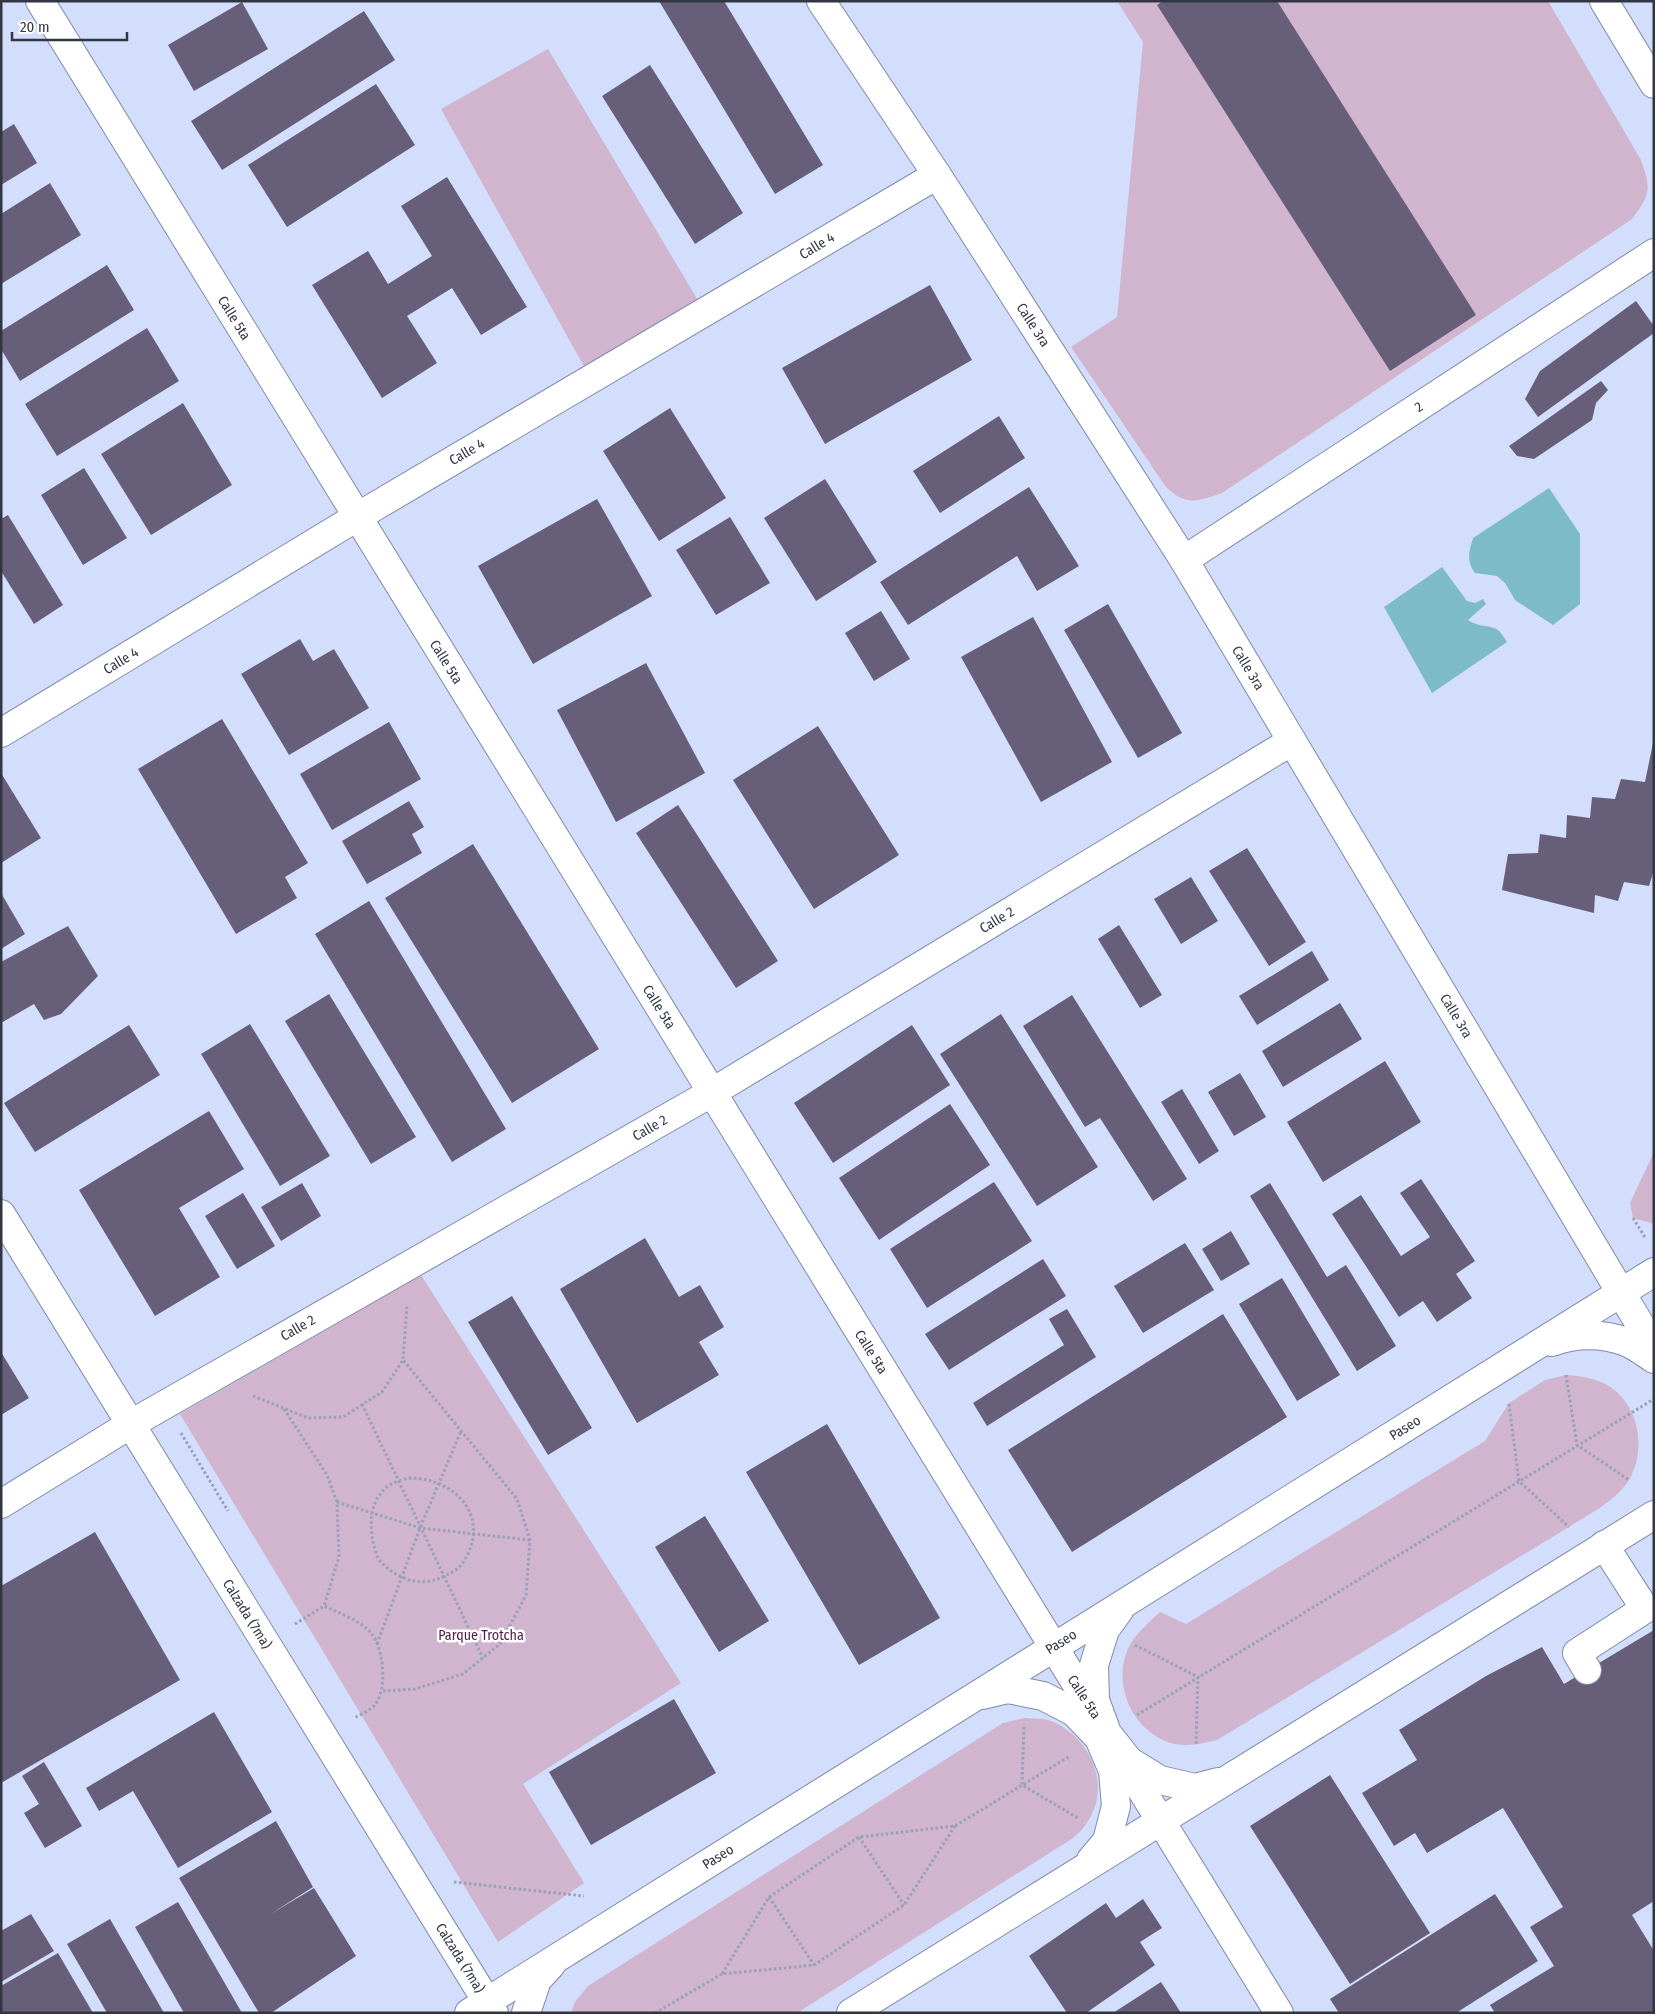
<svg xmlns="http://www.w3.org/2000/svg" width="1655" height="2014" font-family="'Fira Sans Condensed',sans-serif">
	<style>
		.green { fill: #d1b4ce }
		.water { fill: #7dbcc6 }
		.building { fill: #675e7a }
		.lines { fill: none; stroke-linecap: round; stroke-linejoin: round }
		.minor-casing { stroke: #808aa6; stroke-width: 30 }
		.major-casing { stroke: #808aa6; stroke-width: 30 }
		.path { stroke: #97a1b8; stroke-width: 3; stroke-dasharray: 2.5 2.5; stroke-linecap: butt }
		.minor { stroke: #fff; stroke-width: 28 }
		.major { stroke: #fff; stroke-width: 28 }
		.labels { text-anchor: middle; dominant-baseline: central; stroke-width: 5; stroke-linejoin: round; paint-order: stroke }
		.street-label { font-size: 14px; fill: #313642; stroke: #fff }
		.park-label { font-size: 14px; fill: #4e1f4c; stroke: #fff }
	</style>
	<rect width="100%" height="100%" fill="#d2defc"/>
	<!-- green -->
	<g class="green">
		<path d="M1117 1H1548L1641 160C1651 189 1651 194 1632 219L1222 493C1197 501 1187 507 1166 487L1071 347 1117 317 1143 42Z"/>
		<path d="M548 49 705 312 591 379 441 109Z"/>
		<path d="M1654 1152V1224L1633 1218 1630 1203Z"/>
		<path d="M421 1275 681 1683 523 1784 584 1883 498 1942 180 1414Z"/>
		<path d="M1566 1375C1581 1376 1594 1378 1607 1385 1639 1403 1647 1449 1629 1480 1616 1501 1589 1514 1569 1527L1217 1740C1203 1743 1189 1747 1175 1744 1132 1734 1109 1681 1131 1643 1139 1631 1150 1621 1160 1612L1186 1624 1485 1441 1509 1403 1545 1380Z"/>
		<path d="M1025 1718C1032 1719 1041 1718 1048 1720 1089 1734 1114 1786 1086 1824 1083 1829 1078 1834 1073 1838L797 2013H571L575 2002 588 1986 1003 1723Z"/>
	</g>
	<!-- water -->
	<g class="water">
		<path d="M1549 488 1580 534V604L1553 625 1515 600 1505 583 1497 576 1475 573C1466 561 1469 551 1473 538Z"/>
		<path d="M1442 567 1467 601 1475 603 1483 599 1486 604 1468 620C1479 628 1491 624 1499 631 1502 634 1505 639 1507 642L1432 693 1384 607Z"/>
	</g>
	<!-- building -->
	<g class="building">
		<path d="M659 1H724L823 165 775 194Z"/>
		<path d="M1163 1H1277L1476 315 1390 371 1157 5Z"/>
		<path d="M242 2 268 49 194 91 168 45Z"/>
		<path d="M364 11 395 60 222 170 191 121Z"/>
		<path d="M650 65 743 213 695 244 602 96Z"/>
		<path d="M376 84 415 145 287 227 248 165Z"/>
		<path d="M14 124 37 163 1 185V132Z"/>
		<path d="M447 177 527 307 481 335 452 288 407 316 437 363 382 398 312 285 368 251 388 284 432 256 401 206Z"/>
		<path d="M50 183 81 235 1 284V214Z"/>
		<path d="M107 265 134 310 20 381 1 349V331Z"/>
		<path d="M930 285 972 360 825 444 782 368Z"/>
		<path d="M1636 301 1654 326V333L1538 417 1525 399 1540 371Z"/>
		<path d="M147 328 179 381 57 456 25 404Z"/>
		<path d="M1601 381 1608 390 1596 403 1592 420 1534 459 1517 456 1509 446Z"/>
		<path d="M183 403 232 485 151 535 101 454Z"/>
		<path d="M670 408 726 498 659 541 603 451Z"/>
		<path d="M999 416 1025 458 940 513 913 471Z"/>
		<path d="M84 468 127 538 83 565 41 495Z"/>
		<path d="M825 479 877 562 816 601 764 518Z"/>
		<path d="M1029 487 1079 566 1037 591 1017 556 908 625 880 582Z"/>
		<path d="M597 499 652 596 533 664 478 566Z"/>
		<path d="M8 515 63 605 34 624 1 571V519Z"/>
		<path d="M730 517 770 583 716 615 676 550Z"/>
		<path d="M1108 604 1182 733 1138 758 1064 630Z"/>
		<path d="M881 611 910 659 874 681 845 633Z"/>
		<path d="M1033 617 1112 762 1041 802 961 657Z"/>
		<path d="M300 639 313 661 334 649 369 708 289 755 241 674Z"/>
		<path d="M646 663 705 773 616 822 557 710Z"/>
		<path d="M222 719 308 863 285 877 297 898 236 934 138 769Z"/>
		<path d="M389 722 421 779 332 830 300 774Z"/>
		<path d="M818 726 899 855 814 909 733 780Z"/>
		<path d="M1653 743 1654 870 1649 886 1624 882 1618 901 1595 895 1594 913 1502 890 1508 854 1538 853 1540 834 1566 838 1567 815 1590 818 1592 797 1615 799 1621 779 1645 782Z"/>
		<path d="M1 773 41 838 1 863Z"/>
		<path d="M409 801 424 827 412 834 422 853 367 884 342 841Z"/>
		<path d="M678 805 778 961 736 988 636 833Z"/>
		<path d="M473 844 599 1049 512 1103 385 898Z"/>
		<path d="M1247 848 1306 942 1269 966 1209 871Z"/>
		<path d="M1191 877 1218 921 1181 944 1154 899Z"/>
		<path d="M1 893 25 934 1 949Z"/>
		<path d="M369 901 506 1129 452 1162 315 934Z"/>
		<path d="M1119 925 1162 995 1140 1008 1098 939Z"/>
		<path d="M68 926 98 976 61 1014 44 1020 34 1004 1 1023V962Z"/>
		<path d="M1312 951 1329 980 1257 1025 1239 996Z"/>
		<path d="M329 994 416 1137 371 1164 285 1021Z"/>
		<path d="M1072 995 1187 1179 1153 1201 1100 1118 1085 1127 1023 1026Z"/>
		<path d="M1340 1003 1362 1039 1283 1087 1262 1051Z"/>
		<path d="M1001 1014 1098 1167 1037 1206 940 1054Z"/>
		<path d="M250 1024 330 1156 280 1186 201 1054Z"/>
		<path d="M129 1025 160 1075 35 1152 4 1103Z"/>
		<path d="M912 1025 950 1085 833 1163 794 1103Z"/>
		<path d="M1385 1061 1421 1122 1323 1182 1287 1122Z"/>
		<path d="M1240 1073 1266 1117 1234 1136 1208 1092Z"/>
		<path d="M1182 1089 1219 1151 1199 1164 1161 1102Z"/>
		<path d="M950 1104 990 1165 879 1240 839 1178Z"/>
		<path d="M209 1111 244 1169 179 1208 220 1277 155 1316 79 1190Z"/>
		<path d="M1421 1179 1475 1261 1456 1274 1472 1298 1437 1322 1423 1301 1399 1317 1332 1214 1361 1195 1401 1256 1430 1237 1400 1193Z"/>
		<path d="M994 1182 1032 1241 927 1308 890 1249Z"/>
		<path d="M302 1183 321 1216 281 1241 261 1207Z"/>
		<path d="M1270 1183 1327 1277 1346 1265 1396 1346 1357 1371 1250 1196Z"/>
		<path d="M243 1193 275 1246 237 1269 205 1216Z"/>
		<path d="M1231 1231 1250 1264 1221 1281 1202 1249Z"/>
		<path d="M645 1238 679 1297 700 1285 724 1327 699 1342 719 1375 637 1423 560 1289Z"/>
		<path d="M1185 1243 1214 1290 1143 1333 1114 1286Z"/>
		<path d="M1043 1259 1066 1296 949 1370 925 1334Z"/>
		<path d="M1282 1278 1340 1375 1297 1401 1239 1304Z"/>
		<path d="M512 1296 592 1428 548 1455 468 1322Z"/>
		<path d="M1067 1309 1096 1357 987 1426 973 1403 1064 1345 1049 1319Z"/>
		<path d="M1223 1314 1287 1417 1072 1552 1008 1450Z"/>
		<path d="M1 1352 29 1398 1 1415Z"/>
		<path d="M827 1424 940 1618 859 1665 746 1472Z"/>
		<path d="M705 1516 769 1621 719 1652 655 1547Z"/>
		<path d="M95 1532 180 1680 1 1783V1586Z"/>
		<path d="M1654 1630V1901L1632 1915 1654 1951V2013H1495L1490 2005 1554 1966 1530 1927 1563 1907 1503 1808 1427 1853 1415 1833 1394 1846 1362 1793 1417 1760 1399 1730 1486 1676 1542 1647 1564 1684Z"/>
		<path d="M674 1699 716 1773 591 1845 549 1772Z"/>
		<path d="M214 1712 272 1812 178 1868 133 1791 99 1811 86 1788Z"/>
		<path d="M44 1762 82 1826 45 1848 24 1813 39 1804 22 1776Z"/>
		<path d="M1330 1775 1430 1933 1350 1984 1250 1826Z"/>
		<path d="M276 1821 313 1887 269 1915 314 1888 356 1956 271 2013H259L179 1878Z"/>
		<path d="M1495 1894 1538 1961 1456 2013H1339L1330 1999Z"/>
		<path d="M1143 1899 1162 1928 1140 1942 1155 1965 1086 2013H1067L1029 1956 1106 1903 1116 1918Z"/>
		<path d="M178 1902 242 2013H184L135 1927Z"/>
		<path d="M31 1914 54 1951 1 1982V1931Z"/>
		<path d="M110 1919 164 2013H107L67 1944Z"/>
		<path d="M58 1953 93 2013H1V1986Z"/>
		<path d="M1161 1982 1181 2013H1113Z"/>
	</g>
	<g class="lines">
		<!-- minor casing -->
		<g class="minor-casing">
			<g id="minor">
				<path d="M40 1 1279 2013"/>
				<path d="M1604 1 1654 84"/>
				<path d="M1184 560 1654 253"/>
				<path d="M1 733 357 517 937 175"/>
				<path d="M1 1504 131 1424 711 1093 1292 741"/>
				<path d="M1587 1670 1577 1653 1645 1609 1604 1545"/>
			</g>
		</g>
		<!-- major casing -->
		<g class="major-casing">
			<g id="major">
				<path d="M821 1 937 175 1184 560 1654 1348"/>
				<path d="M1 1214 494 2013"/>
				<path d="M1552 1342C1575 1333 1603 1333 1626 1342 1636 1346 1645 1353 1654 1359"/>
				<path d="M1120 1609 1105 1630 1094 1665 1095 1700 1107 1733 1129 1761 1160 1780 1195 1788 1218 1782"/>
				<path d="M983 1695 1008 1689 1043 1696 1074 1712 1099 1738 1113 1771 1116 1806 1107 1841 1091 1860"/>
				<path d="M469 2013 1654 1272"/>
				<path d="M526 2013 537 1980 551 1965"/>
				<path d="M851 2013 1654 1515"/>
			</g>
		</g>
		<!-- path -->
		<g class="path">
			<path d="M1633 1218 1646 1239"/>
			<path d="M1566 1375 1577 1445 1629 1480"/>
			<path d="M253 1396 308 1418 343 1417 382 1392 403 1360 407 1305"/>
			<path d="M362 1404 483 1658"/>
			<path d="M1509 1404 1519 1481 1569 1527"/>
			<path d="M284 1409 327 1475 337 1502 339 1557 324 1606"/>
			<path d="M181 1433 228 1511"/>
			<path d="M409 1478C457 1478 493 1519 462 1564 457 1571 448 1574 440 1578 418 1588 394 1577 379 1560 376 1556 376 1550 374 1546 369 1525 369 1501 388 1486 393 1482 402 1480 409 1478Z"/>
			<path d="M337 1502 420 1528 530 1540"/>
			<path d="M295 1624 324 1606C337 1612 363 1622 371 1633 384 1648 388 1691 374 1706 369 1711 360 1715 354 1718"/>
			<path d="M377 1644 420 1528 461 1431"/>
			<path d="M1135 1645 1198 1677 1196 1745"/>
			<path d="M383 1691 415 1689 463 1674 500 1644 526 1595 530 1540 517 1499 403 1360"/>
			<path d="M1137 1715 1654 1399"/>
			<path d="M1024 1727 1022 1785 1078 1818"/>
			<path d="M955 1826 904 1905 814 1965 722 1974 769 1897 859 1837 955 1826 1070 1756"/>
			<path d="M859 1837 904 1905"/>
			<path d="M454 1882 584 1896"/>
			<path d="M769 1897 814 1965"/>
			<path d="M655 2013 722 1974"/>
		</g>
		<!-- minor -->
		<use href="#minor" class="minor"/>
		<!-- major -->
		<use href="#major" class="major"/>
	</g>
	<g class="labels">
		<!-- street labels -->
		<g class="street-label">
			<text transform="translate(817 246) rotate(-31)">Calle 4</text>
			<text transform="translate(234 318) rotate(58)">Calle 5ta</text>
			<text transform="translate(1033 325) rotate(57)">Calle 3ra</text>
			<text transform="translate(1419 407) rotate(-33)">2</text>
			<text transform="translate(467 452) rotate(-30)">Calle 4</text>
			<text transform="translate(121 661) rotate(-31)">Calle 4</text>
			<text transform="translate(446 662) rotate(58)">Calle 5ta</text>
			<text transform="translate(1248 668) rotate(59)">Calle 3ra</text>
			<text transform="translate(997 920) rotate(-31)">Calle 2</text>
			<text transform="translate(659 1007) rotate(58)">Calle 5ta</text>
			<text transform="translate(1456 1016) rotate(59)">Calle 3ra</text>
			<text transform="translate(650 1128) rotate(-30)">Calle 2</text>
			<text transform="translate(298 1328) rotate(-30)">Calle 2</text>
			<text transform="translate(871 1352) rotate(58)">Calle 5ta</text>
			<text transform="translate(1405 1428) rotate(-32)">Paseo</text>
			<text transform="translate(247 1614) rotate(58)">Calzada (7ma)</text>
			<text transform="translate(1061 1642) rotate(-32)">Paseo</text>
			<text transform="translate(1084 1697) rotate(57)">Calle 5ta</text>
			<text transform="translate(718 1857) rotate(-32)">Paseo</text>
			<text transform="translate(460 1958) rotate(58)">Calzada (7ma)</text>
		</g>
		<!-- park labels -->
		<g class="park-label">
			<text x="481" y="1635">Parque Trotcha</text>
		</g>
	</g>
	<!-- border -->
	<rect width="1655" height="2014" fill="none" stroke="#313642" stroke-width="5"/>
	<!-- scale -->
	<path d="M12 32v8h115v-8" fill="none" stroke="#313642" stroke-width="2.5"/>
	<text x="20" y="32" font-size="15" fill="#313642" stroke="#ffffff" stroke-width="4" paint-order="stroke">20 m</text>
</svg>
